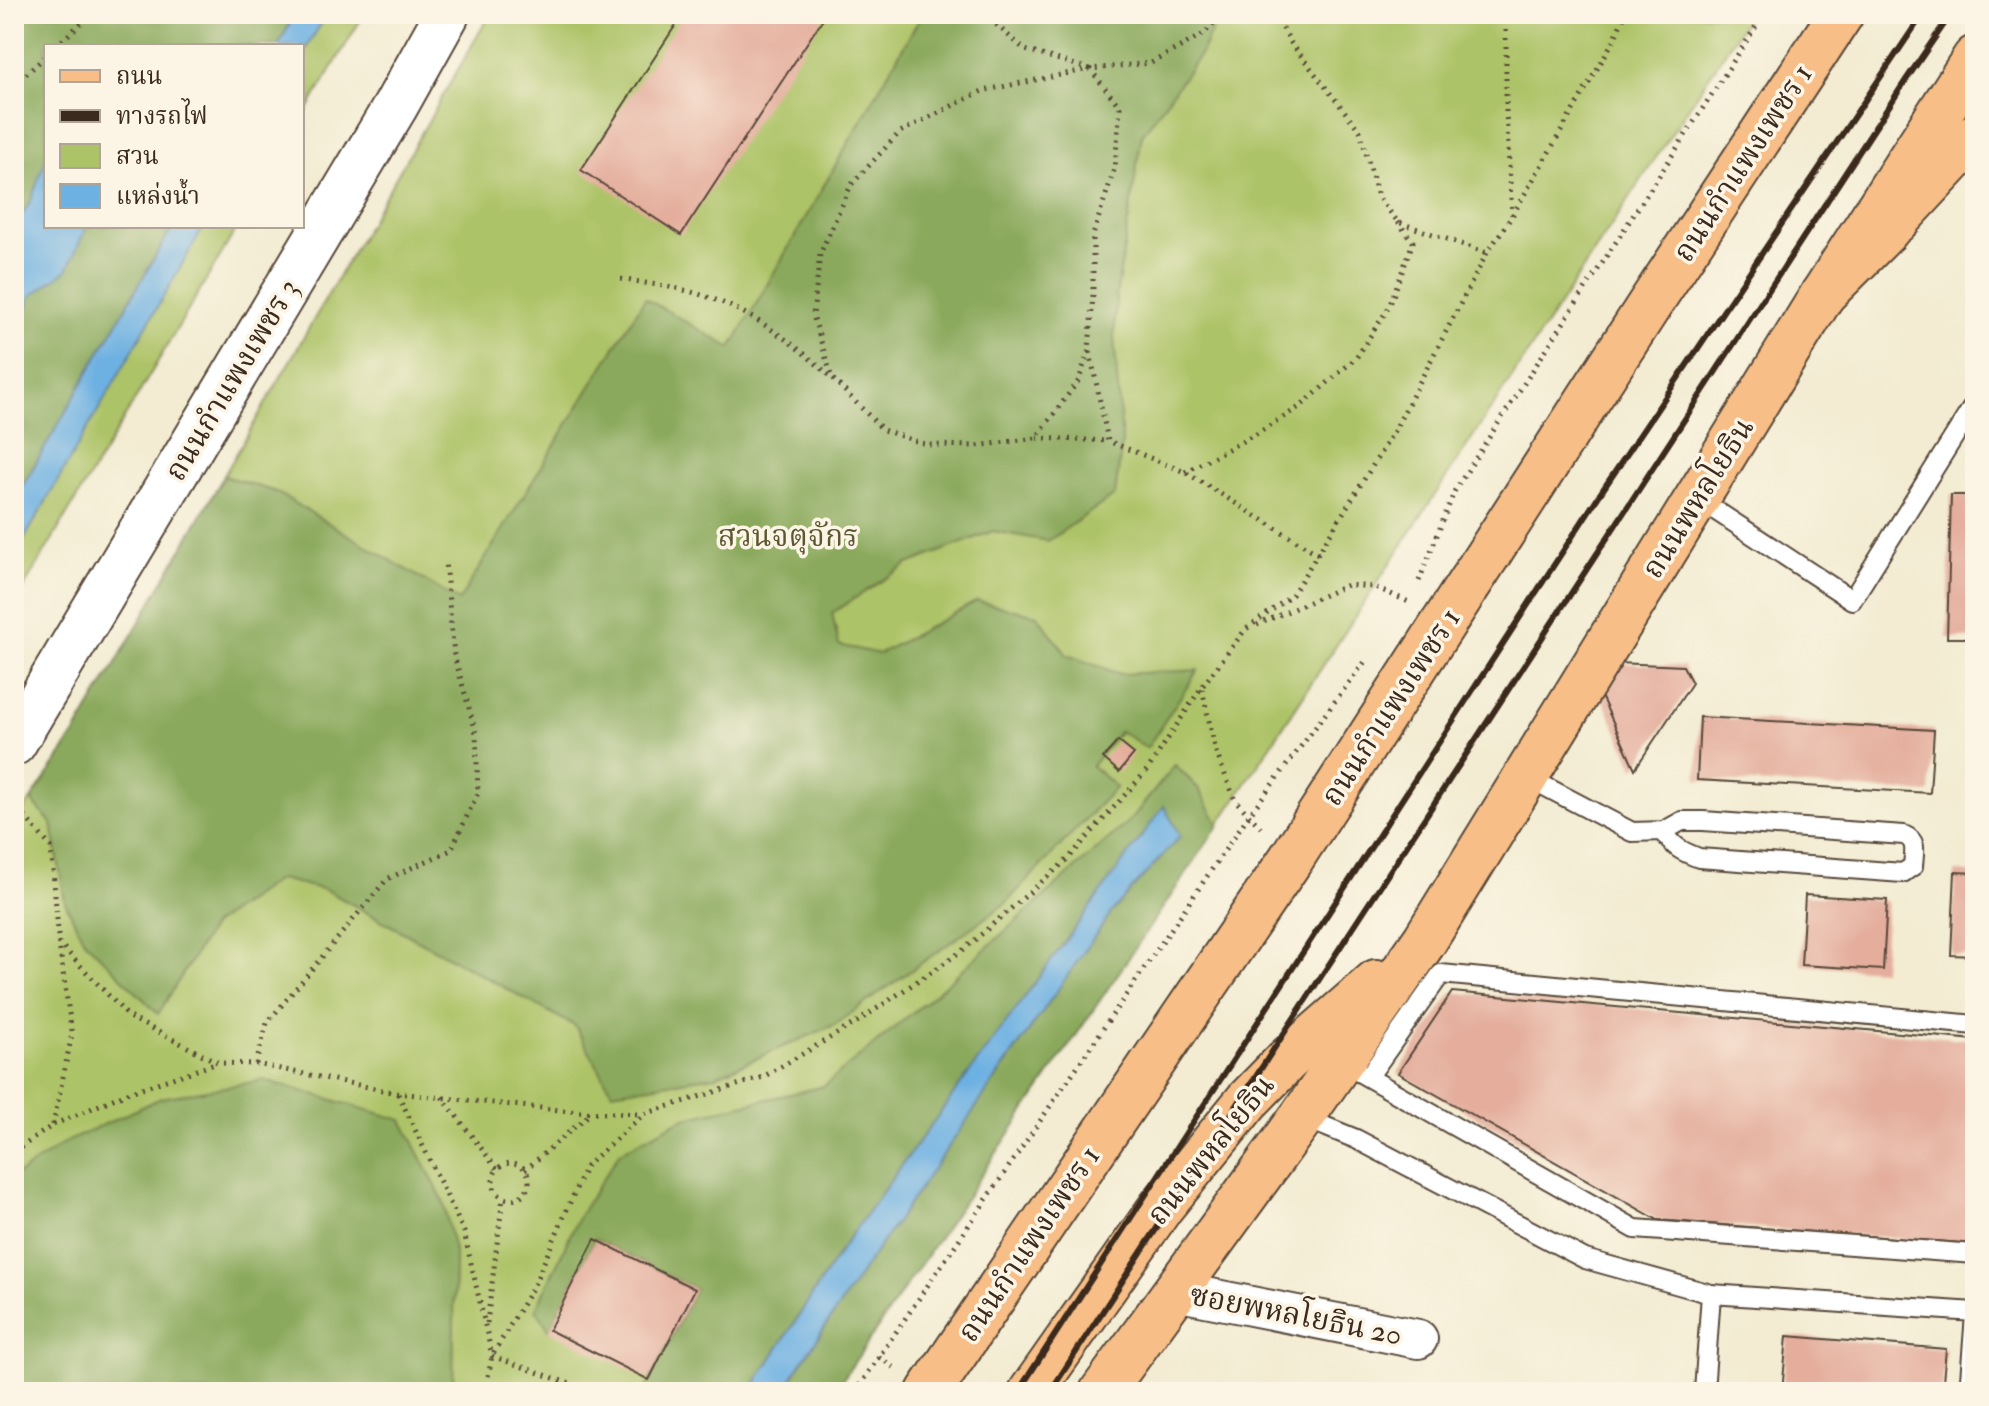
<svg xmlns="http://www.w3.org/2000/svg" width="1989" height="1406" font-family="'IM FELL Double Pica','Noto Serif Thai',serif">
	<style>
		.green { fill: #adc367; stroke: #747642; stroke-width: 2 }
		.forest { fill: #8aa95c; stroke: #626a3d; stroke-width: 2 }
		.water { fill: #6db0e2; stroke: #546d80; stroke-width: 2 }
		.building { fill: #e4ad9c }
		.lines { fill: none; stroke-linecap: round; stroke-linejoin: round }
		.service-casing { stroke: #574739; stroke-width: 22 }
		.minor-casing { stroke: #574739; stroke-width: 42 }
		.tertiary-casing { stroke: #574739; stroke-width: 48 }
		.primary-casing { stroke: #574739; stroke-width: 48 }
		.trunk-casing { stroke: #574739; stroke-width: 48 }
		.path { stroke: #574739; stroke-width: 5; stroke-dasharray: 2 6; stroke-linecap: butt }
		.service { stroke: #fff; stroke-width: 18 }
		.minor { stroke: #fff; stroke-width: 38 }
		.tertiary { stroke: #fff; stroke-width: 44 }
		.primary { stroke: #f7be87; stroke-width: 44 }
		.trunk { stroke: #f7be87; stroke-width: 44 }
		.rail { stroke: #3b2a1e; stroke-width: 6 }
		.labels { text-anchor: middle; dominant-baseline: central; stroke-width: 7; stroke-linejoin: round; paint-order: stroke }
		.street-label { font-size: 30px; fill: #3b2a1e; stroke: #fcf5e5 }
		.park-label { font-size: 30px; fill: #5d5834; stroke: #fcf5e5 }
	</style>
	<rect width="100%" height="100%" fill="#fcf5e5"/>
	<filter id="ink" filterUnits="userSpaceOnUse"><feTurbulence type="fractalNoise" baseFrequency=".0125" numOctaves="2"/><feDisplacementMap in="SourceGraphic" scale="16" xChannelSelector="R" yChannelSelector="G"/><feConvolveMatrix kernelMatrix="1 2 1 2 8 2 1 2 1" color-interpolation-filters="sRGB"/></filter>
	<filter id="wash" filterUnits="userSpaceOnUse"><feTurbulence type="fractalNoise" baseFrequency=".006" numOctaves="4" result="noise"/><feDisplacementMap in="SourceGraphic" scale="32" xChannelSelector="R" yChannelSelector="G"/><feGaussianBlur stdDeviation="1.8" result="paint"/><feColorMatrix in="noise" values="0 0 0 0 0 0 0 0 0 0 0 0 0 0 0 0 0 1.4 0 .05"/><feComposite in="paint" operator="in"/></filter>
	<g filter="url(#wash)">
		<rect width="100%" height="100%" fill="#f3ecd3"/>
		<!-- green -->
		<g class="green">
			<path d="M14 14H364L302 119V46H46V226H238L14 604Z"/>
			<path d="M490 14H1750L1235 800 834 1392H14V825L75 734Z"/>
		</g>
		<!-- forest -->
		<g class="forest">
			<path d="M14 14H295L278 46H46V226H173L14 501Z"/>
			<path d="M922 14H1219L1202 52 1142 135 1116 297 1114 337 1122 442 1115 495 1048 541 993 531 908 564 832 613 839 645 879 654 977 601 1037 615 1067 655 1120 674 1198 670 1147 748 1120 731 1092 766 1116 787 1006 903 834 1025 715 1076 612 1092 575 1026 326 890 279 879 213 925 158 1014 83 939 65 902 52 824 31 800 75 734 224 476 276 492 459 601 645 298 731 348Z"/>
			<path d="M1175 765 1199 789 1219 825 834 1392H782L865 1267 1113 910 1180 836 1164 807 848 1239 750 1392H644L695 1289 595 1239 549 1330 536 1309 579 1216 620 1152 682 1119 824 1086 935 994 1132 818Z"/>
			<path d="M264 1080 402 1120 443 1200 455 1256 453 1392H14V1177L66 1142 161 1098Z"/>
		</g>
		<!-- water -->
		<g class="water">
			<path d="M295 14H327L302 55V46H278Z"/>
			<path d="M46 158V226H87L67 270 31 296 14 352V225L30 203Z"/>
			<path d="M173 226H204L14 557V501Z"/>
			<path d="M1164 806 1180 836 1113 910 865 1267 782 1392H750L848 1239Z"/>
		</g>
		<g id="blocks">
			<!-- building -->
			<g class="building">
				<path d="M683 14H826L681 235 581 170Z"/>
				<path d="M1951 495H1975V638H1947Z"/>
				<path d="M1617 663 1683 666 1692 683 1635 769 1600 694Z"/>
				<path d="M1700 717 1934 730 1930 793 1697 780Z"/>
				<path d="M1118 741 1134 754 1119 772 1103 758Z"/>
				<path d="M1955 872 1975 873V956L1951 955Z"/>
				<path d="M1805 895 1887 900 1883 970 1801 965Z"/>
				<path d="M1452 992 1975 1040V1244L1658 1220 1398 1073Z"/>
				<path d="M595 1239 695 1289 649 1380 549 1330Z"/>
				<path d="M1787 1336 1946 1349 1942 1392H1782Z"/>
			</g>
		</g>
	</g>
	<g filter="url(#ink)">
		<use href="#blocks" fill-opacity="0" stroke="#574739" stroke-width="2"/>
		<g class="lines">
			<!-- service casing -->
			<g class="service-casing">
				<g id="service">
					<path d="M1698 499 1852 600 1975 403"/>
					<path d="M1527 777 1632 832 1664 831 1682 821H1703L1904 835C1918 841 1914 852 1913 866L1903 873 1699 858C1683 852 1672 847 1664 831"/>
					<path d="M1341 1062 1635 1229 1975 1254"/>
					<path d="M1369 1076 1441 974 1975 1025"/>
					<path d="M1302 1117 1356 1139 1585 1259 1711 1294 1975 1312"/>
					<path d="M1704 1392 1711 1294"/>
					<path d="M1969 1392 1975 1315"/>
				</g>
			</g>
			<!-- minor casing -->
			<g class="minor-casing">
				<path id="minor" d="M1175 1291 1418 1339"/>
			</g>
			<!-- tertiary casing -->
			<g class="tertiary-casing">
				<path id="tertiary" d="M14 743 395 107 447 14"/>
			</g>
			<!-- primary casing -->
			<g class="primary-casing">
				<g id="primary">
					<path d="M1895 222 1975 136"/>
					<path d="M929 1392 1291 859 1648 307 1841 14"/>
					<path d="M1031 1392 1161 1207 1247 1101 1287 1060 1376 982"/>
					<path d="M1102 1392 1302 1117 1425 940 1823 294 1975 58"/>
				</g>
			</g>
			<!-- trunk casing -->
			<g class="trunk-casing">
				<path id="trunk" d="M1823 294 1887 230"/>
			</g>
			<!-- path -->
			<g class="path">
				<path d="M984 14 1025 50 1090 69 1151 63 1204 34 1221 14"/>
				<path d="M1275 14 1291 43 1360 131 1378 197 1398 222 1487 253"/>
				<path d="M1506 14V113L1512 215"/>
				<path d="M56 46 91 14"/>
				<path d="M1090 69 1120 107 1115 167 1093 235V295L1089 350 1079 380 1036 438 976 446 928 445 883 430 832 378 813 315 820 254 851 185 900 132 982 91Z"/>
				<path d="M14 85 46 56"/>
				<path d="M621 279C642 283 663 285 683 290 739 302 790 339 831 377"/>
				<path d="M1090 352 1108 441 1185 472 1318 554"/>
				<path d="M1037 438 1108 441"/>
				<path d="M1185 472 1258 433 1301 406 1356 358 1389 307 1413 242 1398 222"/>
				<path d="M1419 581 1455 490 1764 14"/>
				<path d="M1257 625 1347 585 1375 587 1411 603"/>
				<path d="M1202 689 1216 752 1235 800 1264 831"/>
				<path d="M14 804 51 847 59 943 129 1017 219 1063 256 1064 397 1093 579 1112 643 1114"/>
				<path d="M256 1064 267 1023 387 879 451 850 478 793 476 733 454 655 445 561"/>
				<path d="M398 1094 464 1232 492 1356 576 1386 607 1392"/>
				<path d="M442 1097 497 1169"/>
				<path d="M53 1125 72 1034 59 944"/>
				<path d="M14 1152 53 1125 127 1093 218 1063"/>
				<circle cx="511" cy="1181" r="18"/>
				<path d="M525 1170 591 1113"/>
				<path d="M487 1323 503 1197"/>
				<path d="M879 1357 896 1369"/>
				<path d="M485 1392 492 1356 534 1285 586 1166 644 1114 763 1077 857 1022 962 951 1068 859 1148 769 1201 688 1245 630 1292 595 1393 433 1487 253 1512 216 1615 38 1625 14"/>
				<path d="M855 1392 1249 815 1367 659"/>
			</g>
			<!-- service -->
			<use href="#service" class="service"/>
			<!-- minor -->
			<use href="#minor" class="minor"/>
			<!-- tertiary -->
			<use href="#tertiary" class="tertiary"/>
			<!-- primary -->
			<use href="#primary" class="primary"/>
			<!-- trunk -->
			<use href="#trunk" class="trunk"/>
			<!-- rail -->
			<g class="rail">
				<path d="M1018 1392 1598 497 1923 14"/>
				<path d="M1050 1392 1906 80 1951 14"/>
			</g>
		</g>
	</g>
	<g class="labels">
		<!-- street labels -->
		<g class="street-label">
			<text transform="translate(1743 163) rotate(-57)">ถนนกำแพงเพชร 1</text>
			<text transform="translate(232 380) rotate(-59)">ถนนกำแพงเพชร 3</text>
			<text transform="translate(1698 498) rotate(-58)">ถนนพหลโยธิน</text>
			<text transform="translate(1391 707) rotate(-57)">ถนนกำแพงเพชร 1</text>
			<text transform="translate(1211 1150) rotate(-51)">ถนนพหลโยธิน</text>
			<text transform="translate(1029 1244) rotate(-56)">ถนนกำแพงเพชร 1</text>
			<text transform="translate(1296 1315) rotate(11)">ซอยพหลโยธิน 20</text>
		</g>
		<!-- park labels -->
		<g class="park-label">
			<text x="788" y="536">สวนจตุจักร</text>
		</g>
	</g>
	<!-- margin -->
	<rect width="1989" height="1406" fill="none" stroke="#fcf5e5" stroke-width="48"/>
	<!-- legend -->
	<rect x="44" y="44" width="260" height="184" fill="#fcf5e5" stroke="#afa495" stroke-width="2"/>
	<rect x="60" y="70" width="40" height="12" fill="#f7be87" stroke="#afa495" stroke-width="2"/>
	<text x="116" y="84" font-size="24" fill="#3b2a1e">ถนน</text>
	<rect x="60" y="110" width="40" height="12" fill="#3b2a1e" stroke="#afa495" stroke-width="2"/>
	<text x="116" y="124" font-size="24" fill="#3b2a1e">ทางรถไฟ</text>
	<rect x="60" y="144" width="40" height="24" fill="#adc367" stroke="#afa495" stroke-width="2"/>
	<text x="116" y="164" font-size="24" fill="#3b2a1e">สวน</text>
	<rect x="60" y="184" width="40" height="24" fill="#6db0e2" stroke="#afa495" stroke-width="2"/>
	<text x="116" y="204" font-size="24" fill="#3b2a1e">แหล่งน้ำ</text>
</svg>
